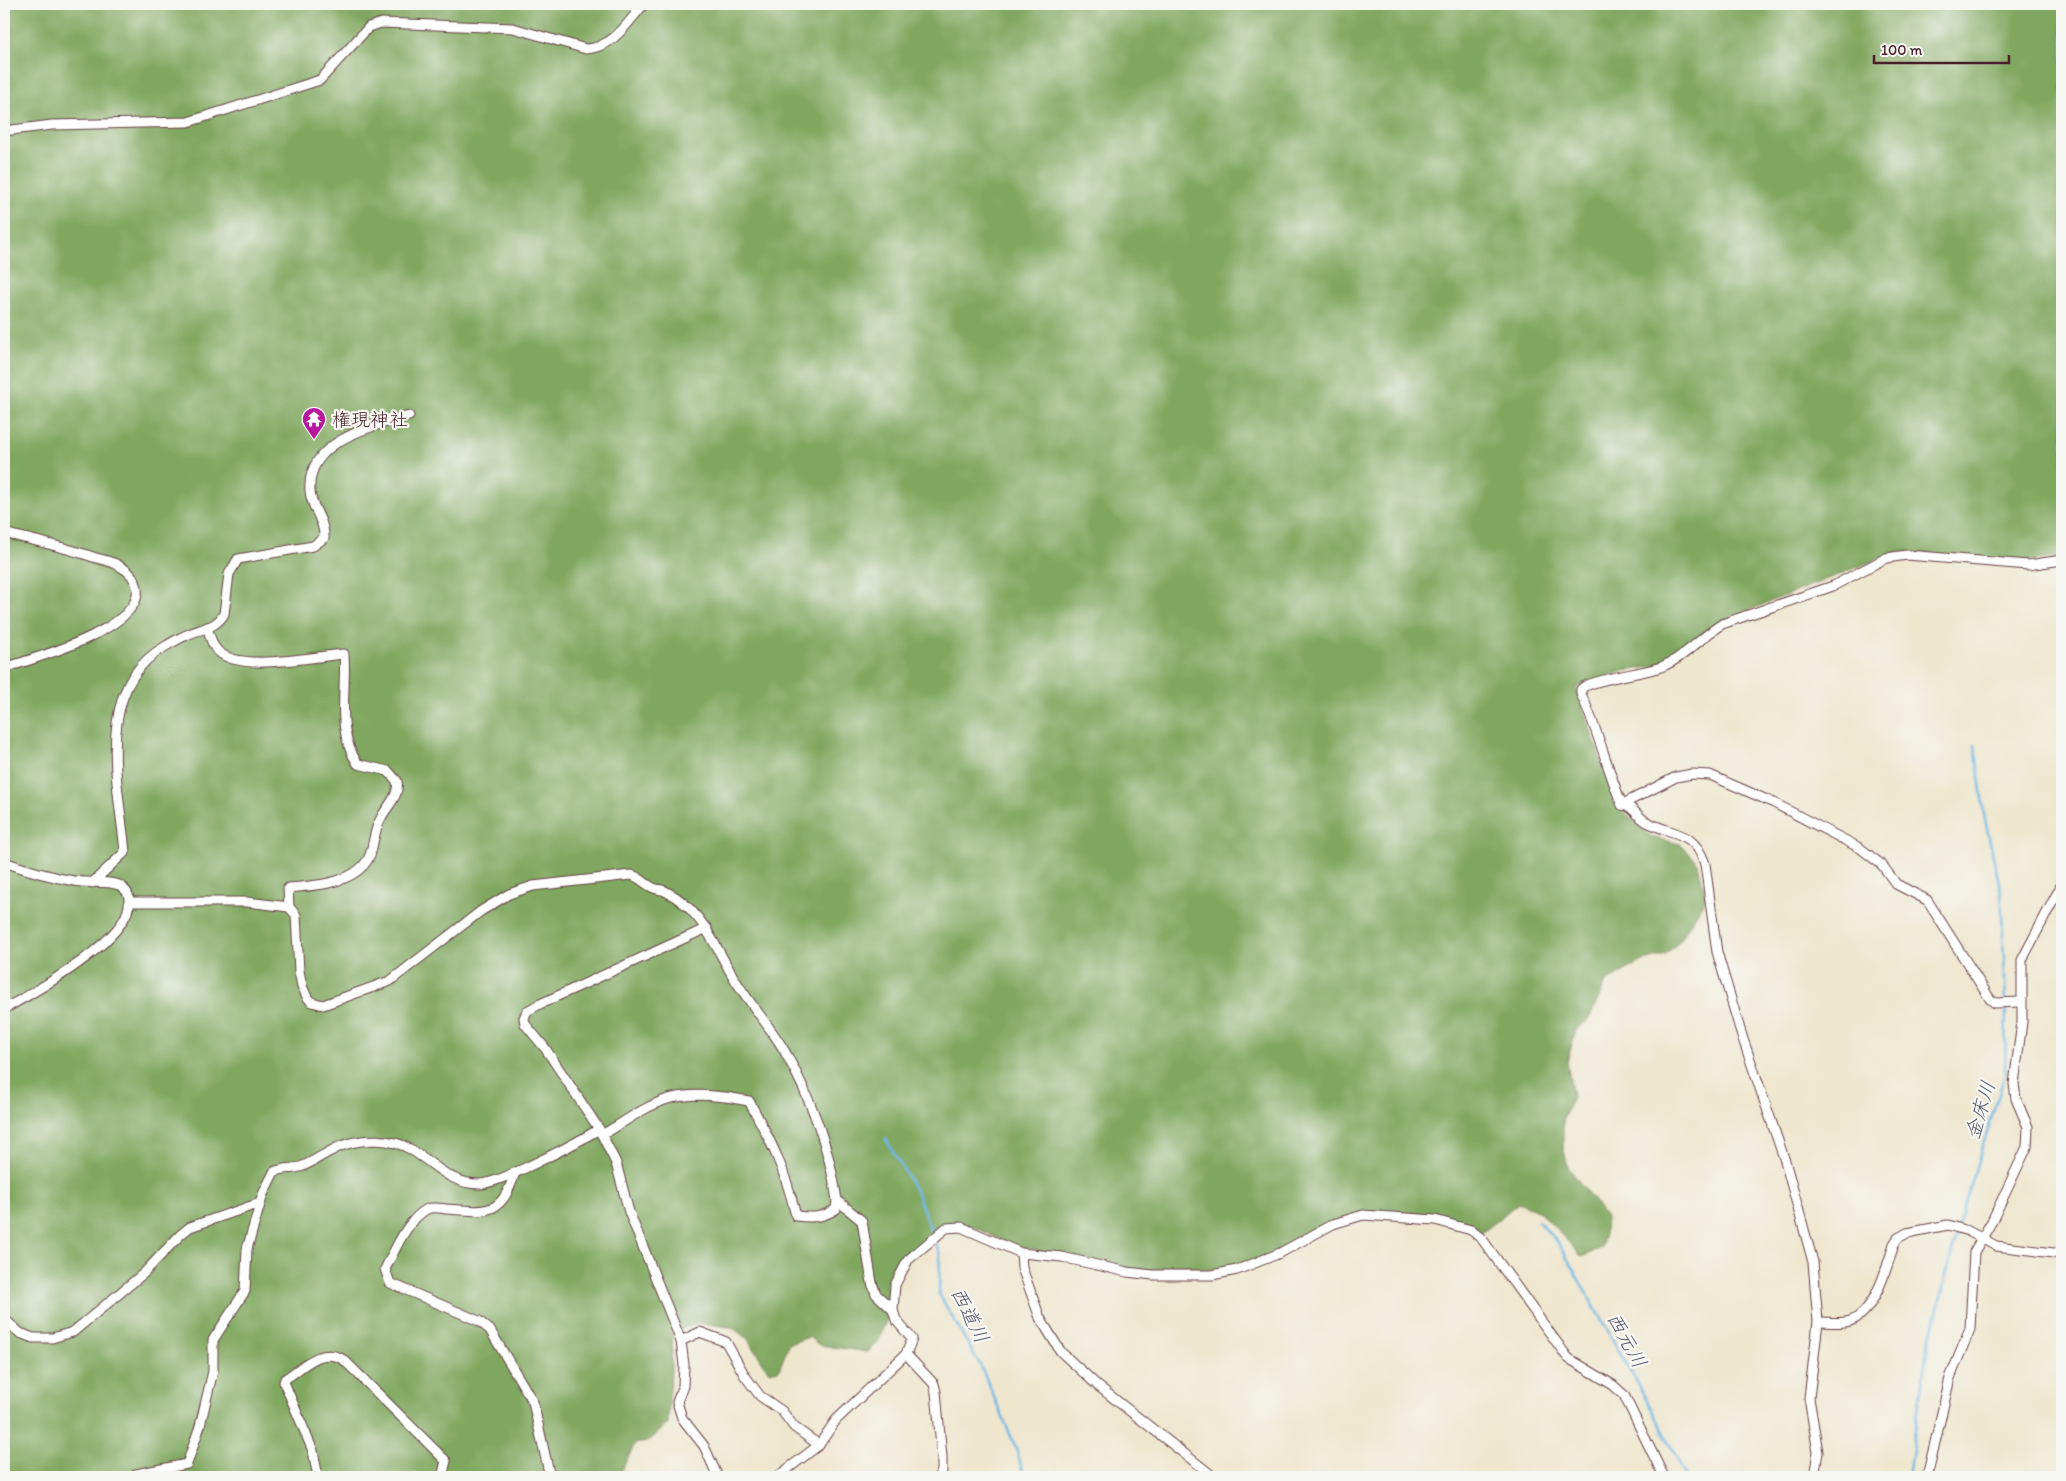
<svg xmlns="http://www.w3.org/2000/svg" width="2066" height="1481" font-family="Itim,'Klee One',sans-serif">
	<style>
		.forest { fill: #80a75e; stroke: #656344 }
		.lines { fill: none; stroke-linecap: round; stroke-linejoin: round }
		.stream { stroke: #6cb7e5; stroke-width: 2.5 }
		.minor-casing { stroke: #633d43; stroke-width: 11 }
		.minor { stroke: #fff; stroke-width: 9 }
		.labels { text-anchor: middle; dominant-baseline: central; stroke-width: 4.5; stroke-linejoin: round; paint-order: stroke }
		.poi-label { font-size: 19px; fill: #4a1f2b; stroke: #f6f6f2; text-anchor: start }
		.water-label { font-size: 20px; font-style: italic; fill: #56546c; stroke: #f6f6f2 }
	</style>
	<rect width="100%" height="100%" fill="#f6f6f2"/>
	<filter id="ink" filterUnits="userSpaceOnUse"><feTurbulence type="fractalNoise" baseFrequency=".02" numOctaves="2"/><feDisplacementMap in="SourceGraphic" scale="10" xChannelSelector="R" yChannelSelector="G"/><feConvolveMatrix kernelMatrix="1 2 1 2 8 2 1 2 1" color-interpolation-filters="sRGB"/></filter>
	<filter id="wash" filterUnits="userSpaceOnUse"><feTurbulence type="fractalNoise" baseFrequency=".0096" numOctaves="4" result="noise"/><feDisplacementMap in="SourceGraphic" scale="20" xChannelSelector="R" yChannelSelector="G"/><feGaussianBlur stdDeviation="1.12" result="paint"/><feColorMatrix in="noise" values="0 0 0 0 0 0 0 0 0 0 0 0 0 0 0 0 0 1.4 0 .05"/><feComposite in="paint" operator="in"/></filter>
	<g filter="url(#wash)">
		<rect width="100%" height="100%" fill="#efe6ce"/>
		<!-- forest -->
		<path class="forest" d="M4 4H2062V556L2040 560H2016L1896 552 1721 621 1656 666 1624 671 1576 687 1616 804 1651 837 1680 844 1698 863 1706 898 1681 939 1666 955 1640 962 1606 982 1589 1019 1576 1030 1567 1062 1573 1097 1563 1119V1146L1568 1167 1606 1217 1605 1235 1601 1248 1582 1257 1540 1212 1518 1203 1482 1233 1470 1223 1463 1225 1423 1214 1368 1211 1323 1225 1268 1256 1223 1270 1128 1269 1012 1245 967 1224 947 1226 922 1241 902 1263 890 1287V1311L878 1341 868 1352 819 1345 809 1337 789 1344 779 1370 769 1372 747 1338 731 1327 698 1323 673 1333 668 1424 647 1442 635 1444 618 1477H4Z"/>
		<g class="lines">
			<!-- stream -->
			<g class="stream">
				<path d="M1975 745 1984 815 2001 892 2006 1000"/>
				<path d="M886 1139 917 1194 933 1236"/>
				<path d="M1538 1221 1559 1244 1660 1424 1686 1477"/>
				<path d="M1958 1226 2005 1074 2006 1006"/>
				<path d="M935 1241 940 1255 939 1294 981 1367 1016 1448 1024 1477"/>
				<path d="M1908 1477 1926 1357 1957 1231"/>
			</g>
		</g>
	</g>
	<g filter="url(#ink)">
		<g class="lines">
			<!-- minor casing -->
			<g class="minor-casing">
				<g id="minor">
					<path d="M4 131 52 125 188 122 320 80 369 27 381 23 513 28 586 49C614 47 627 23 644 4"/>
					<path d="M4 533C35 541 66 547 96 558 104 560 114 562 121 567 129 571 135 579 137 587 145 628 33 659 4 668"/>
					<path d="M207 627C210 635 211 643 216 649 235 674 315 656 344 654 347 691 335 731 358 764L388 771 397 781C400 796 387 806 381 818 374 830 374 843 370 855 358 884 314 886 288 888L289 907 296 915 299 971 302 986 307 997 312 1002 323 1005 390 981 481 911 509 894 533 886 631 875C641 877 645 885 654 888 657 890 661 889 665 891 702 909 714 945 734 978 749 1003 769 1025 784 1050 811 1098 829 1145 837 1200L862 1221 872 1283 876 1294 893 1310"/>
					<path d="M1623 804 1676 777 1692 774 1710 775 1774 803 1860 848 1882 865 1896 884 1927 900 1990 999 1995 1003 2020 1002"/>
					<path d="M1622 805C1634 806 1637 817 1647 822 1674 836 1694 830 1705 864L1717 952 1742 1036 1785 1161 1813 1262 1818 1322 1809 1398 1818 1452 1814 1477"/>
					<path d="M1622 805C1607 768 1598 730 1581 694V689L1585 686C1609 676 1636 675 1661 667 1684 658 1701 637 1722 624L1833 586 1886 558 1907 555 2028 565 2062 560"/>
					<path d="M4 862C27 870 50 877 74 881 88 884 106 880 119 885 125 888 129 894 129 900 133 938 33 993 4 1009"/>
					<path d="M92 883 125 852C119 785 92 687 166 646 173 642 181 637 189 634 203 628 216 628 224 614L229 574 238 559 313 546 324 538C325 520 311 508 310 491 306 440 373 426 409 416"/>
					<path d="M129 902H247L289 907"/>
					<path d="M707 928 540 1004 527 1011 524 1018 525 1024 545 1048 599 1129 616 1163 629 1212 681 1341 684 1365 683 1386 677 1402 682 1418 704 1446 718 1477"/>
					<path d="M602 1135C623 1123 645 1106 668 1099 694 1092 723 1096 749 1101 772 1143 785 1169 796 1216 812 1218 822 1218 836 1209L837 1200"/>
					<path d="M515 1172C502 1216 488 1212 446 1209 440 1208 432 1207 427 1209 407 1220 395 1250 385 1269L390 1283 479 1321 490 1330 533 1402 550 1477"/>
					<path d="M1021 1253 1022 1268 1040 1318 1061 1352 1098 1386 1214 1477"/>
					<path d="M4 1319 20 1333 33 1338H52L73 1332 144 1273 180 1235 190 1227 260 1203"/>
					<path d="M1818 1322C1827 1322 1841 1324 1850 1321 1875 1313 1887 1267 1894 1244L1898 1238 1907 1233 1948 1225 1968 1231 1996 1246 2062 1254"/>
					<path d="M681 1341 700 1332 726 1342 745 1376 760 1396 782 1411 794 1427 819 1445"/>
					<path d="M906 1354 934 1384 936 1392 942 1457V1471L938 1477"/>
					<path d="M135 1477 136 1474 187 1464 200 1426 213 1371V1340L245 1291 247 1249 263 1194 274 1172C284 1167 293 1170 303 1166 317 1160 329 1150 344 1145 364 1138 391 1138 410 1149 434 1163 450 1184 479 1184 498 1185 580 1141 599 1129"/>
					<path d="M318 1477 313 1451 284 1382 285 1379C305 1366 321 1346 344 1360L446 1461 442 1477"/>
					<path d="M777 1477 819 1445 836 1420 906 1354 912 1339 896 1320 893 1310 895 1285 908 1260 946 1228 961 1227 1021 1253 1062 1257 1127 1272 1153 1275H1212L1237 1270 1280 1253 1333 1224 1363 1215 1435 1220 1471 1230 1482 1239 1568 1358 1613 1385 1624 1395 1664 1477"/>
					<path d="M1927 1477 1950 1378 1970 1329 1974 1252 1992 1221 2027 1147 2028 1127 2016 1099 2014 1084 2022 1022V960L2062 884"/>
				</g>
			</g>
			<!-- minor -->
			<use href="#minor" class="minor"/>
		</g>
	</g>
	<!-- icons -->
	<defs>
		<g id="temple-pin" transform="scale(1.25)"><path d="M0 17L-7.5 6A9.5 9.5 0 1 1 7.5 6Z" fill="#b5179e" stroke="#f6f6f2"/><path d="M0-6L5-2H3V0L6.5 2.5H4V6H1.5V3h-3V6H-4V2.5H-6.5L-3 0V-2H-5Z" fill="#fff"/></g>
	</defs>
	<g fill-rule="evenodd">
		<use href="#temple-pin" x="314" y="419"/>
	</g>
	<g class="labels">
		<!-- poi labels -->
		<g class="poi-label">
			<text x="332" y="419">権現神社</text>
		</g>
		<!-- water labels -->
		<g class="water-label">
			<text transform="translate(1980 1110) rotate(-73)">金床川</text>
			<text transform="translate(970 1315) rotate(63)">西道川</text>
			<text transform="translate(1627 1340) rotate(61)">西元川</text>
		</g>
	</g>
	<!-- margin -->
	<rect width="2066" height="1481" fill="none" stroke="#f6f6f2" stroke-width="20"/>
	<!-- scale -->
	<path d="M1874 55v8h135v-8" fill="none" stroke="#4a1f2b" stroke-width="2.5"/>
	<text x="1881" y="55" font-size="15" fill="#4a1f2b" stroke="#f6f6f2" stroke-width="4" paint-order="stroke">100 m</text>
</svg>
